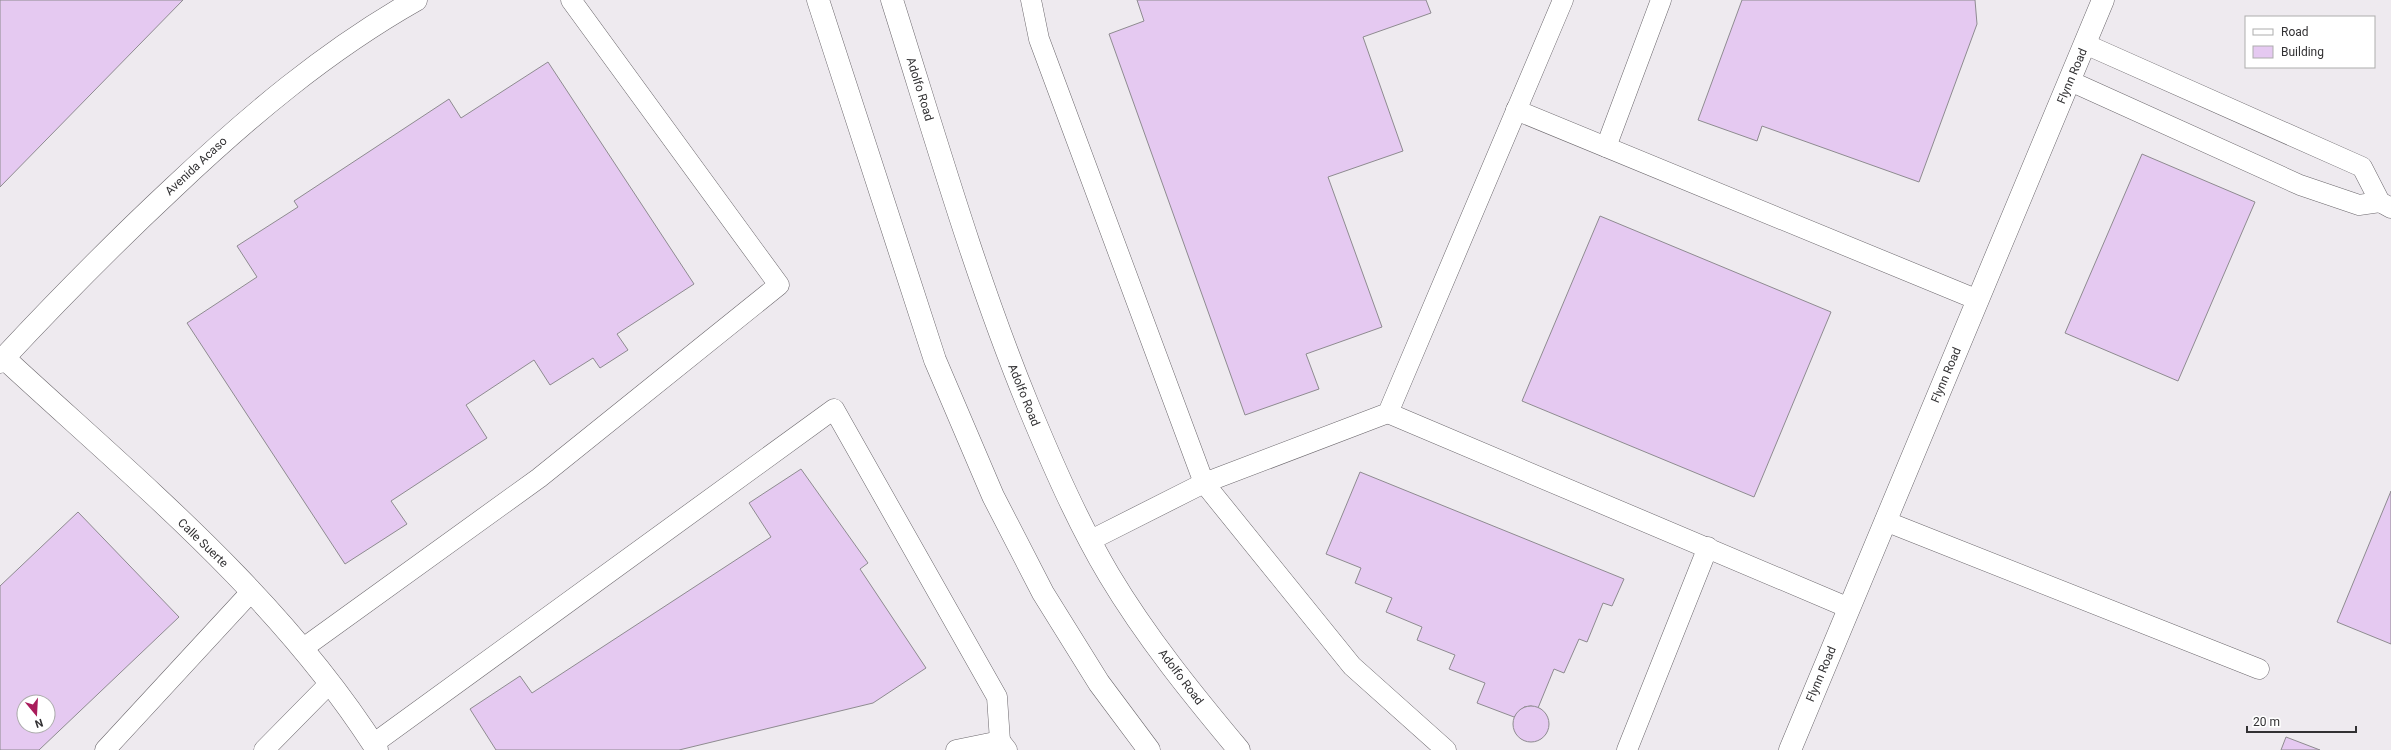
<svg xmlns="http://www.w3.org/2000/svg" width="2391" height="750" font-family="Roboto,sans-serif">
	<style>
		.building { fill: #e5c9f1; stroke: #8e8b90; fill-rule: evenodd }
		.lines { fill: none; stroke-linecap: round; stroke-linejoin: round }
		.lane-casing { stroke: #6b676c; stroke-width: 21 }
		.street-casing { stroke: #6b676c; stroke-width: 23 }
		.secondary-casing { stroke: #6b676c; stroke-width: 23 }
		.lane { stroke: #fff; stroke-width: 20 }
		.street { stroke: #fff; stroke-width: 22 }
		.secondary { stroke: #fff; stroke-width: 22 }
		.labels { text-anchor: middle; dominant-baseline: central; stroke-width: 4; stroke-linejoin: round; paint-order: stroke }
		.street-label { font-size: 12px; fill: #323133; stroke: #fff }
	</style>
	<rect width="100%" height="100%" fill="#eeeaef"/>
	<!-- building -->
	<g class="building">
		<path d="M0 0H183L0 187Z"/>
		<path d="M1137 0H1426L1431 13 1363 37 1403 151 1328 177 1382 327 1306 354 1319 389 1245 415 1109 34 1144 21Z"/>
		<path d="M1742 0H1975L1977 24 1919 182 1762 126 1757 141 1698 120Z"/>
		<path d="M548 62 694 284 617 334 628 350 600 368 593 358 550 385 534 360 466 405 487 438 391 501 407 524 345 564 187 323 257 277 237 246 298 207 294 201 449 99 461 118Z"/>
		<path d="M2142 154 2255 202 2178 381 2065 333Z"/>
		<path d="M1600 216 1831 312 1754 497 1522 401Z"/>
		<path d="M801 469 868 563 860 569 926 668 873 703 679 750H496L470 709 520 676 532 693 771 537 749 503Z"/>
		<path d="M1360 472 1624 579 1612 606 1603 603 1587 642 1579 639 1564 673 1554 669 1538 708 1531 706 1524 707 1514 717 1477 703 1485 683 1449 669 1455 655 1417 640 1422 627 1386 612 1392 598 1355 583 1361 568 1326 554Z"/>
		<path d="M2391 491V644L2337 622Z"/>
		<path d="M78 512 179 617 39 750H0V586ZM24 702H48V726H24Z"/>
		<circle cx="1531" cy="724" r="18"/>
		<path d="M2286 737 2320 750H2281Z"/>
	</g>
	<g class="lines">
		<!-- lane casing -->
		<g class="lane-casing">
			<g id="lane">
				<path d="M1031 0 1039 39 1204 483 1388 413 1563 0"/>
				<path d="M2085 44 2362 167 2380 202 2391 208"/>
				<path d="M2070 81 2300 185 2359 205 2380 202"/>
				<path d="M1516 110 1978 300"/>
				<path d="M1606 147 1661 0"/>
				<path d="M1388 413 1849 608"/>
				<path d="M1885 521 2259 669"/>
				<path d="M1091 540 1204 483 1352 666 1446 750"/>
				<path d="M302 649 539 478 779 285 571 0"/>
				<path d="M373 744 834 409 997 697 1000 741"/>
				<path d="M105 750 251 592"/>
				<path d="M264 750 330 683"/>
				<path d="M956 750 1000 741 1007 750"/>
				<path d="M1627 750 1708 547"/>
			</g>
		</g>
		<!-- street casing -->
		<g class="street-casing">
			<g id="street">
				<path d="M4 358C136 480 280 597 377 750"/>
				<path d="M0 362C56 302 113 244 173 188 248 117 326 51 416 0"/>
			</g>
		</g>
		<!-- secondary casing -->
		<g class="secondary-casing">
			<g id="secondary">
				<path d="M818 0 935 360 993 496 1043 593 1099 683 1149 750"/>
				<path d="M892 0C935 136 974 273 1028 405 1052 463 1077 521 1109 575 1146 637 1193 695 1239 750"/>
				<path d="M1790 750 2103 0"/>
			</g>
		</g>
		<!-- lane -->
		<use href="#lane" class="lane"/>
		<!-- street -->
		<use href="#street" class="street"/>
		<!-- secondary -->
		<use href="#secondary" class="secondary"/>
	</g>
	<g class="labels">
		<!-- street labels -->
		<g class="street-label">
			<text transform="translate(2072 76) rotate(-67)">Flynn Road</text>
			<text transform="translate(920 89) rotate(73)">Adolfo Road</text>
			<text transform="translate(196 166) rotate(-43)">Avenida Acaso</text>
			<text transform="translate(1946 375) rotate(-67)">Flynn Road</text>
			<text transform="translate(1024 395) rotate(68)">Adolfo Road</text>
			<text transform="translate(203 543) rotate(44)">Calle Suerte</text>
			<text transform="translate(1821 674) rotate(-67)">Flynn Road</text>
			<text transform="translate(1181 677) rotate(53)">Adolfo Road</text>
		</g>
	</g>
	<!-- legend -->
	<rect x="2245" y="16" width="130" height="52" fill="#ffffff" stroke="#adadad"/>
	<rect x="2253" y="29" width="20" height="6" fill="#ffffff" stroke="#adadad"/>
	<text x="2281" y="36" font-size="12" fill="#323133">Road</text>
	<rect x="2253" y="46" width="20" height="12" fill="#e5c9f1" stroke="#adadad"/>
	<text x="2281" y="56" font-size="12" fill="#323133">Building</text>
	<!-- north arrow -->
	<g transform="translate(36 714) rotate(162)"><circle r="19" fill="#ffffff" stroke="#adadad"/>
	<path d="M0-3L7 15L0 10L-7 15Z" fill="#a91c5b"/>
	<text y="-6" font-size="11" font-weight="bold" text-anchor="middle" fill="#323133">N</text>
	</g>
	<!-- scale -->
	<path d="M2247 726v6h109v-6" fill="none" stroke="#323133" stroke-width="2"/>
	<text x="2253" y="726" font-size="12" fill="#323133" stroke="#ffffff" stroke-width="3" paint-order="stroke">20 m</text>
</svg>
